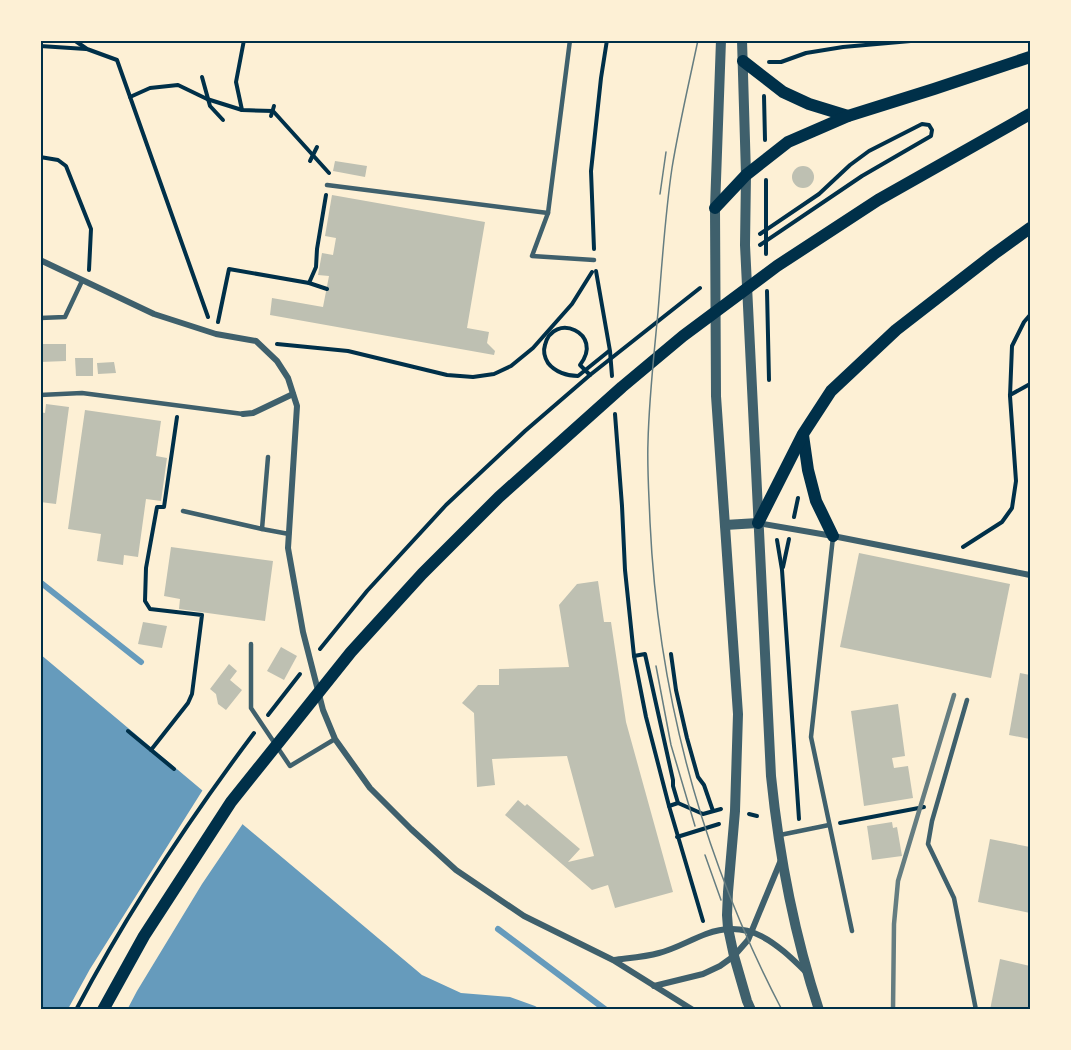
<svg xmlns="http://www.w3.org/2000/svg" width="1071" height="1050" font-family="'Fira Sans Condensed',sans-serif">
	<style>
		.water { fill: #669bbc }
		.pier { fill: #fdf0d5 }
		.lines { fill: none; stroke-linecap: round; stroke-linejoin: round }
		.stream { stroke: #669bbc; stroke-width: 6 }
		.building { fill: #bec0b2 }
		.path { stroke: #003049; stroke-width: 4 }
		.service { stroke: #3f606c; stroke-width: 4.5 }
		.minor { stroke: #3f606c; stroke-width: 6 }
		.tertiary { stroke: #3f606c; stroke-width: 10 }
		.secondary { stroke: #003049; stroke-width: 12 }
		.tram { stroke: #657d81; stroke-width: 1.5 }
		.rail { stroke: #657d81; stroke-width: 4.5 }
		.neatline { fill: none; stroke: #003049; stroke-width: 2 }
	</style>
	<rect width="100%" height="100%" fill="#fdf0d5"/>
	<!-- water -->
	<path class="water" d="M40 654 422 975 461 993 510 997 535 1006 540 1009H41Z"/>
	<!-- pier -->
	<path class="pier" d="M204 788 244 822 202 884 137 991 127 1010 68 1009 90 969Z"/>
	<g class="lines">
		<!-- stream -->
		<g class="stream">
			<path d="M40 582 141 662"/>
			<path d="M498 929 606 1010"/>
		</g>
	</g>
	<!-- building -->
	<g class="building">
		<path d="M335 161 367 166 365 177 333 171Z"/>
		<circle cx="803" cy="177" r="11"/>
		<path d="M332 195 485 222 467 328 489 332 487 343 495 351 494 355 270 315 272 298 323 307 329 276 318 275 322 253 333 255 336 238 325 236Z"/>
		<path d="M41 344H66V361L40 362Z"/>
		<path d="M75 358H93V376H76Z"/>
		<path d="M114 362 116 373 98 374 97 363Z"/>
		<path d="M46 404 69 407 56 504 40 502V412L45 413Z"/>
		<path d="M85 410 161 421 156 456 167 458 161 501 146 499 138 557 124 555 123 565 97 561 101 534 68 529Z"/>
		<path d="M171 547 273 561 265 621 179 609 180 599 164 596Z"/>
		<path d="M859 553 1010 584 991 678 840 647Z"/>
		<path d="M598 581 604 622H611L626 722 673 892 615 908 608 885 592 890 505 815 518 800 525 806 527 804 580 849 568 862 594 856 567 756 492 759 495 785 477 787 474 713 462 703 478 685H499V669L569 667 559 605 577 584Z"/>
		<path d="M143 622 167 626 162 648 138 644Z"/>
		<path d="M281 647 297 656 284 680 267 671Z"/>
		<path d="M229 664 237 671 230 680 242 690 226 710 218 704 216 694 210 689Z"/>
		<path d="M1020 673 1030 675V739L1009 735Z"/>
		<path d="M898 704 905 756 892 758 894 768 908 766 913 798 864 806 851 711Z"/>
		<path d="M892 822 893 828 897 827 902 856 872 860 867 826Z"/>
		<path d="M990 839 1030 847V913L978 902Z"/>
		<path d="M1000 959 1030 966V1010H990Z"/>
	</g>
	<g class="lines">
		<!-- path -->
		<g class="path">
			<path d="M74 40 87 49 117 60 208 317"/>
			<path d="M40 46 86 49"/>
			<path d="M769 62H781L806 53 843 47 922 40"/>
			<path d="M202 77 210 106 223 120"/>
			<path d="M764 96 765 140"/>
			<path d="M130 97 150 88 178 85 207 99 242 110 273 111 329 173"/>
			<path d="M242 110 236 82 244 40"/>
			<path d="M271 116 274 106"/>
			<path d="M40 157 58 160 66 166 91 229 89 270"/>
			<path d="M310 161 317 147"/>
			<path d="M766 180V254"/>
			<path d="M326 195 317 249 316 267 309 283 327 289"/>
			<path d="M760 245 862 176 931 136 932 130 929 125 922 124 869 151 850 165 819 194 760 234"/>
			<path d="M594 249 591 171 601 78 607 40"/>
			<path d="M596 271 610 351 612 376"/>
			<path d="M767 291 769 380"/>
			<path d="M218 322 229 269 309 283"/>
			<path d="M277 344 348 351 447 375 473 377 494 374 511 366 533 348 572 304 592 272"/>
			<path d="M590 375 580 365C605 333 553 311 545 345 543 351 545 358 548 363 555 372 567 376 578 376L609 351"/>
			<path d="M1010 395 1030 384"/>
			<path d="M615 414 622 506 625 570 634 656 646 717 669 806 703 921"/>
			<path d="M794 517 798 498"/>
			<path d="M777 540 782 570 799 819"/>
			<path d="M963 547 1002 522 1012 508 1016 481 1010 396 1012 346 1024 322 1030 315"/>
			<path d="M783 567 789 539"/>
			<path d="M320 649 367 591 446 505 525 431 590 375 700 288"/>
			<path d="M671 654 676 690 687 738 698 777 704 785 713 811"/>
			<path d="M634 656 645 654 673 780V786L678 803"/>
			<path d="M268 715 300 674"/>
			<path d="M128 731 174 769"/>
			<path d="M151 750 188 703 192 694 202 615 150 609 145 601 146 568 157 507H164L177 417"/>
			<path d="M669 806 678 803 703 814 721 809"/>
			<path d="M749 814 757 816"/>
			<path d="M840 823 924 807"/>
			<path d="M677 837 719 824"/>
			<path d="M76 1010C127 913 188 821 254 733"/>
		</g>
		<!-- service -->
		<g class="service">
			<path d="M327 185 548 213 570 40"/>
			<path d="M548 213 532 256 594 260"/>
			<path d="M40 318 65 317 82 281"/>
			<path d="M40 395 82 393 243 414"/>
			<path d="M183 511 262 529 289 534"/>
			<path d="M262 529 268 457"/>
			<path d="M833 537 811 737 852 931"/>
			<path d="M251 644V708L290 766 335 739"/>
			<path d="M967 700 932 821 928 844 954 898 976 1010"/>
			<path d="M780 835 829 825"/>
		</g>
		<!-- minor -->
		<g class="minor">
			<path d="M40 260 154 314 216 334 256 341 277 361 288 378 297 406 288 548 303 632 323 710 335 739 370 788 411 829 456 870 524 916 613 960 693 1010"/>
			<path d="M243 414 253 413 293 394"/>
			<path d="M758 523 833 536 1030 575"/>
			<path d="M614 960C629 958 645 957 659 953 675 949 690 940 706 934 750 918 776 943 806 972"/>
			<path d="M654 986 703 974 720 966 734 956 748 940 781 860"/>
		</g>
		<!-- tertiary -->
		<g class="tertiary">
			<path d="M721 40 715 208 716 396 738 714 735 811 728 892 727 915 728 928 734 956 747 1001 751 1010"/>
			<path d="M742 40 746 175 745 245 771 776C779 855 794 934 819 1010"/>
			<path d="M725 525 758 523"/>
		</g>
		<!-- secondary -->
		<g class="secondary">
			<path d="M743 61 783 92 809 104 848 116"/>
			<path d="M715 208 746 175 788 142 848 116 934 89 1030 57"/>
			<path d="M803 435 808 470 816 501 833 536"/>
			<path d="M758 523 803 434 831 391 896 330 994 254 1030 228"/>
			<path d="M103 1010 144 936 231 802 351 652 422 574 499 497 622 387 683 336 777 266 878 200 1030 114"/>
		</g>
		<!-- tram -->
		<g class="tram">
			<path d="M698 40C689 83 679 125 672 168 665 215 662 264 658 312 654 355 649 398 648 442 647 468 649 495 650 522 658 693 702 857 782 1010"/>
			<path d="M660 194 666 152"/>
			<path d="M656 666 671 745 695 826"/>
			<path d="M705 855 721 900"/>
		</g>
		<!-- rail -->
		<path class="rail" d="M893 1010 894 924 898 881 954 695"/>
	</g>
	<!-- border -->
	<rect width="1071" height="1050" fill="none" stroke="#fdf0d5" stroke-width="84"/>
	<rect x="42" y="42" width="987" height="966" class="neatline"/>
</svg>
